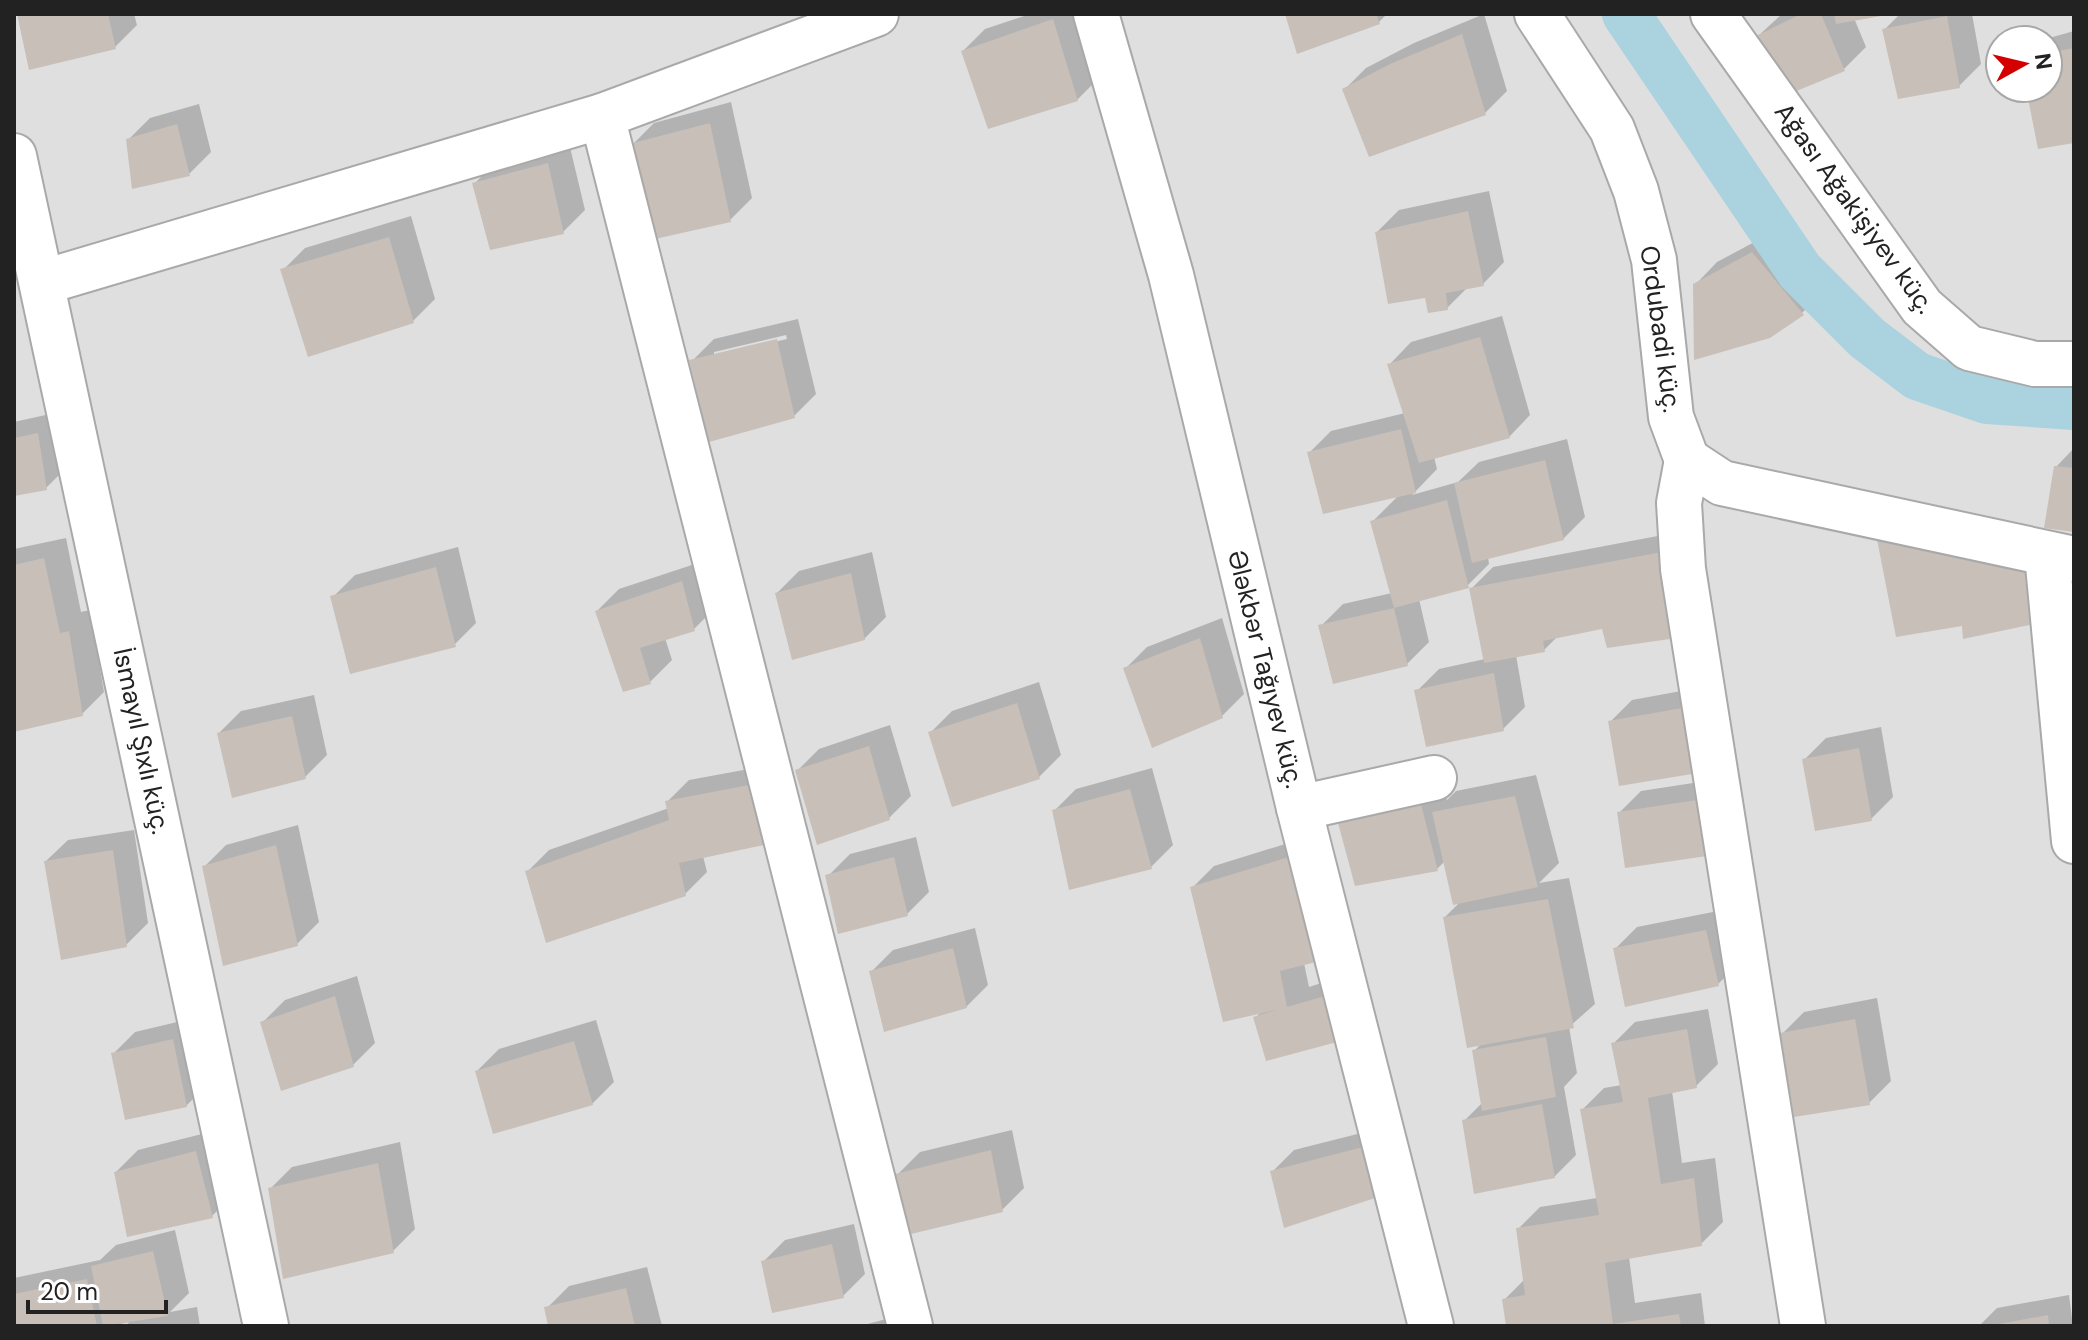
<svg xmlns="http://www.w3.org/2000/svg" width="2088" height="1340" font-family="'DM Sans',sans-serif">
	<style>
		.residential { fill: #e0dfdf; fill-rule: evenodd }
		.shadow { fill: #0003; fill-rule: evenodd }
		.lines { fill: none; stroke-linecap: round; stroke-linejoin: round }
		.canal { stroke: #aad3df; stroke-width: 48 }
		.building { fill: #c7bfb8 }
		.minor-casing { stroke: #a9a9a9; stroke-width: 48 }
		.minor { stroke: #fff; stroke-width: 44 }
		.labels { text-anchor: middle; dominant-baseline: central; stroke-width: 7; stroke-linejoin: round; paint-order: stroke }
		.street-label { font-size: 26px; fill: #222; stroke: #fff }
	</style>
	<rect width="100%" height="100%" fill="#f2efe9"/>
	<!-- residential -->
	<path class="residential" d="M14 14H2074V1326H14ZM2000 40H2048V88H2000Z"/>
	<!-- shadow -->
	<g class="shadow">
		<path d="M19 14H134L137 25 115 47Z"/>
		<path d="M1030 14H1080L1099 78 1077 100 963 51 985 29Z"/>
		<path d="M1287 14H1387L1379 22Z"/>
		<path d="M1484 14 1507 91 1485 113 1344 90 1366 68 1414 43Z"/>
		<path d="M1782 14H1878L1854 18 1866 47 1844 69 1783 94 1757 37Z"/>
		<path d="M1900 14H1972L1981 64 1959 86 1884 30Z"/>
		<path d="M2074 31V141L2028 88H2048V40H2042Z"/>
		<path d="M731 102 752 198 730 220 632 145 654 123Z"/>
		<path d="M199 104 211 152 189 174 134 186 128 140 150 118Z"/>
		<path d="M569 143 585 210 563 232 474 184 496 162Z"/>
		<path d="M1489 191 1504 262 1483 284 1468 287 1447 308 1426 296 1377 232 1399 210Z"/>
		<path d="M411 216 435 299 413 321 283 270 305 248Z"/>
		<path d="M1775 231 1824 291 1802 313 1695 285 1717 262Z"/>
		<path d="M1502 316 1530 415 1509 437 1434 457 1437 469 1412 495 1458 482 1479 462 1567 439 1585 517 1563 539 1488 557 1489 564 1467 586 1419 599 1429 642 1407 664 1321 626 1343 604 1392 593 1373 521 1399 495 1309 453 1331 431 1405 413 1390 364 1411 342Z"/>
		<path d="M798 319 816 394 794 416 692 361 714 339ZM786 335 787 339 714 356V352Z"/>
		<path d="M59 412 68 466 46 488 14 494V422Z"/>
		<path d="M2074 448V530L2056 467Z"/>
		<path d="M1684 531 1604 626 1559 635 1544 650 1516 655 1525 707 1503 729 1417 691 1439 669 1485 659 1471 589 1493 567Z"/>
		<path d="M66 538 81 612 90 610 104 692 82 714 14 730V549Z"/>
		<path d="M458 547 476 623 454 645 333 597 355 575Z"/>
		<path d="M872 552 886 617 864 639 777 593 799 571Z"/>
		<path d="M704 561 716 607 694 629 665 638 672 660 650 682 597 611 619 589Z"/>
		<path d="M1222 618 1244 694 1222 716 1125 669 1147 647Z"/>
		<path d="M1039 682 1061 755 1039 777 930 733 952 711Z"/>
		<path d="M1703 687 1713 750 1691 772 1610 722 1632 700Z"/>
		<path d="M314 695 327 755 305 777 219 733 241 711Z"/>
		<path d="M890 725 911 796 889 818 797 771 819 749Z"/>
		<path d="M1881 727 1893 797 1871 819 1804 760 1826 738Z"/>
		<path d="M771 765 785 821 763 843 703 856 707 872 685 894 527 872 549 850 669 808 667 802 689 780Z"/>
		<path d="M1152 768 1173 845 1151 867 1054 811 1076 789Z"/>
		<path d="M1536 775 1559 863 1539 883 1569 878 1595 1004 1569 1027 1577 1073 1564 1087 1576 1155 1554 1177 1465 1120 1483 1102 1474 1051 1482 1043 1445 917 1461 901 1445 861 1437 869 1341 824 1363 802 1443 783 1447 800 1456 791Z"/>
		<path d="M1719 779 1728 833 1619 813 1641 791Z"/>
		<path d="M298 825 319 922 297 944 204 867 226 845Z"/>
		<path d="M134 830 148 923 126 945 46 861 68 840Z"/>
		<path d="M1311 836 1304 963 1309 987 1346 975 1357 1018H1255L1262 1011 1192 888 1214 866Z"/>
		<path d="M916 837 929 892 907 914 828 876 850 854Z"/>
		<path d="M1728 909 1740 963 1718 984 1615 949 1637 927Z"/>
		<path d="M975 928 988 985 966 1007 871 972 893 950Z"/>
		<path d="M357 976 375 1043 353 1065 263 1022 285 1000Z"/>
		<path d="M1877 998 1891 1081 1869 1103 1782 1034 1804 1012Z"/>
		<path d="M1708 1009 1718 1064 1696 1086 1672 1091 1682 1163 1715 1158 1723 1222 1701 1244 1629 1257 1635 1303 1701 1293 1705 1326H1508L1504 1300 1525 1279 1518 1229 1540 1207 1597 1198 1582 1110 1604 1088 1622 1085 1613 1044 1635 1022Z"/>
		<path d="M194 1018 208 1084 186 1106 113 1054 135 1032Z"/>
		<path d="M596 1020 614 1082 592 1104 477 1071 499 1049Z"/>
		<path d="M1385 1127 1396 1175 1374 1197 1272 1172 1294 1150Z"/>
		<path d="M218 1130 234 1194 212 1216 116 1172 138 1150Z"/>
		<path d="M1012 1130 1024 1188 1002 1210 898 1174 920 1152Z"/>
		<path d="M400 1142 415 1229 393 1251 270 1189 292 1167Z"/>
		<path d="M854 1224 865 1274 843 1296 763 1262 785 1240Z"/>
		<path d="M175 1230 189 1293 170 1312 197 1307 200 1326H126L129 1322 111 1326H14V1278L100 1260 116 1245Z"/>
		<path d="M647 1267 662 1326H550L547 1308 569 1286Z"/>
		<path d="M2069 1295 2073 1326H1979L1997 1308Z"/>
		<path d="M890 1318 892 1326H860Z"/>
	</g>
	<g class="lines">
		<!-- canal -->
		<path class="canal" d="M1626 14 1800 271 1867 338 1917 376 1987 400 2074 406"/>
	</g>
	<!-- building -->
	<g class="building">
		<path d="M17 14H108L116 49 29 70Z"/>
		<path d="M1285 14H1376L1380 24 1297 54Z"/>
		<path d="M1801 14H1821L1845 71 1782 97 1754 37Z"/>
		<path d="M1834 14H1881V16L1836 24Z"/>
		<path d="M1947 16 1960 88 1898 99 1882 29Z"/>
		<path d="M1053 19 1078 101 988 129 961 51Z"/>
		<path d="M1462 34 1486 115 1369 157 1342 89 1390 64Z"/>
		<path d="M2074 48V143L2038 149 2026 88H2048V53Z"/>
		<path d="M710 123 731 222 655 239 629 144Z"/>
		<path d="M177 124 190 176 132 189 126 139Z"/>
		<path d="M548 163 564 234 490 250 472 183Z"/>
		<path d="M1468 211 1484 286 1446 293 1448 310 1428 313 1425 298 1388 304 1375 232Z"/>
		<path d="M389 237 414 323 308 357 280 269Z"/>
		<path d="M1752 252 1804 315 1770 338 1694 360 1693 284Z"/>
		<path d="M1480 337 1510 438 1419 463 1387 364Z"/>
		<path d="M777 339 795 418 709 442 689 360Z"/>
		<path d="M1401 429 1416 493 1323 514 1307 452Z"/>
		<path d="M38 433 47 490 14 496V438Z"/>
		<path d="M1545 460 1564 540 1472 563 1454 483Z"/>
		<path d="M2054 466 2074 468V532L2044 528Z"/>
		<path d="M1447 500 1469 588 1394 608 1370 521Z"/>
		<path d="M1876 534 2029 556 2039 623 1963 639 1962 626 1896 637Z"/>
		<path d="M1662 552 1677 638 1607 648 1602 629 1543 641 1545 652 1484 663 1469 588Z"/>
		<path d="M44 558 60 633 69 631 83 716 14 732V565Z"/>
		<path d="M436 567 456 647 350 674 330 596Z"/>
		<path d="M851 573 865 640 792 660 775 593Z"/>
		<path d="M682 581 695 631 640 648 651 684 623 692 595 611Z"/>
		<path d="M1394 608 1408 666 1333 684 1318 625Z"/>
		<path d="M1200 638 1223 718 1152 748 1123 668Z"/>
		<path d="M1494 673 1504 731 1426 747 1414 690Z"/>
		<path d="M1017 703 1040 779 952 807 928 732Z"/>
		<path d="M1682 708 1692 774 1619 786 1608 721Z"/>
		<path d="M292 716 306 779 232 798 217 733Z"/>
		<path d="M869 746 890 820 817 845 795 770Z"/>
		<path d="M1859 748 1872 821 1815 831 1802 759Z"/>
		<path d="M749 785 764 845 679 863 686 896 546 943 525 871 669 820 665 801Z"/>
		<path d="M1130 789 1152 869 1069 890 1052 810Z"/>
		<path d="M1515 796 1538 887 1453 905 1432 812Z"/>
		<path d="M1697 800 1707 856 1625 868 1617 812Z"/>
		<path d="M1421 804 1438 871 1355 886 1338 823Z"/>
		<path d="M276 845 298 946 223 966 202 866Z"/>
		<path d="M113 850 127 947 61 960 44 861Z"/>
		<path d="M894 857 908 916 838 934 825 875Z"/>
		<path d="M1289 857 1316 962 1280 971 1287 1007 1325 996 1337 1042 1266 1061 1253 1017 1276 1010 1223 1022 1190 887Z"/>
		<path d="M1548 899 1574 1028 1467 1048 1443 917Z"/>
		<path d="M1706 930 1719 986 1625 1007 1613 948Z"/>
		<path d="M953 948 967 1008 884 1032 869 971Z"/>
		<path d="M335 996 354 1067 281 1091 260 1022Z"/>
		<path d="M1855 1019 1870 1105 1794 1117 1780 1033Z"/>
		<path d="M1687 1029 1697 1088 1648 1098 1661 1184 1694 1178 1702 1246 1605 1263 1613 1324 1679 1314 1681 1326H1506L1502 1299 1525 1295 1516 1228 1599 1215 1580 1109 1623 1102 1611 1043Z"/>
		<path d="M1546 1037 1556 1097 1482 1111 1472 1050Z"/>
		<path d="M173 1039 187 1107 125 1120 111 1053Z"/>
		<path d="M574 1041 593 1105 493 1134 475 1071Z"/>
		<path d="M1542 1104 1555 1178 1474 1194 1462 1120Z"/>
		<path d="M1363 1147 1375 1198 1284 1228 1270 1171Z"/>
		<path d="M991 1150 1003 1212 911 1234 895 1174Z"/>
		<path d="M196 1151 213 1218 127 1237 114 1172Z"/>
		<path d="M378 1163 394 1253 283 1279 268 1188Z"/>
		<path d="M832 1244 844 1298 772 1313 761 1261Z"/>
		<path d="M153 1251 168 1316 103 1326 91 1266Z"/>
		<path d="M87 1279 97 1326H14V1294Z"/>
		<path d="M626 1288 635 1326H548L544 1307Z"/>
		<path d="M2048 1315 2049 1326H1999V1324Z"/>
	</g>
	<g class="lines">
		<!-- minor casing -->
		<g class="minor-casing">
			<g id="minor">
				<path d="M1096 14 1171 275 1299 808 1431 1326"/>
				<path d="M1537 14 1612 129 1636 191 1654 260 1671 417 1687 460 1722 483 2074 559"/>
				<path d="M1713 14 1922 307 1969 348 2035 364H2074"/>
				<path d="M602 116 910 1326"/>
				<path d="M14 156 266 1326"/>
				<path d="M44 282 602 116 876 14"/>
				<path d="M1687 460 1679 503 1683 569 1803 1326"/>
				<path d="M2047 554 2074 841"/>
				<path d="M1299 808 1434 778"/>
			</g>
		</g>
		<!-- minor -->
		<use href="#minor" class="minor"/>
	</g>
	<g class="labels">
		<!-- street labels -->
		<g class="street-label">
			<text transform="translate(1855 208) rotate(54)">Ağası Ağakişiyev küç.</text>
			<text transform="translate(1661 329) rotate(82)">Ordubadi küç.</text>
			<text transform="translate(1266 669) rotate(76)">Ələkbər Tağıyev küç.</text>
			<text transform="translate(142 741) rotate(78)">İsmayıl Şıxlı küç.</text>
		</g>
	</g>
	<!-- border -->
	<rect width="2088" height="1340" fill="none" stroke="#222222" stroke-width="32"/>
	<!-- north arrow -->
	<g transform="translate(2024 64) rotate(82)"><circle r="38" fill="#ffffff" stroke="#a7a7a7" stroke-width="2"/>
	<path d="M0-6L14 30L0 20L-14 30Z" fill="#d40000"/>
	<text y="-12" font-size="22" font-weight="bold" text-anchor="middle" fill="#222222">N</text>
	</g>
	<!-- scale -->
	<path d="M28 1300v12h138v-12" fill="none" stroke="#222222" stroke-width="4"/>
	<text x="40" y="1300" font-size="24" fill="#222222" stroke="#ffffff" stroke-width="6" paint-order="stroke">20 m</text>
</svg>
